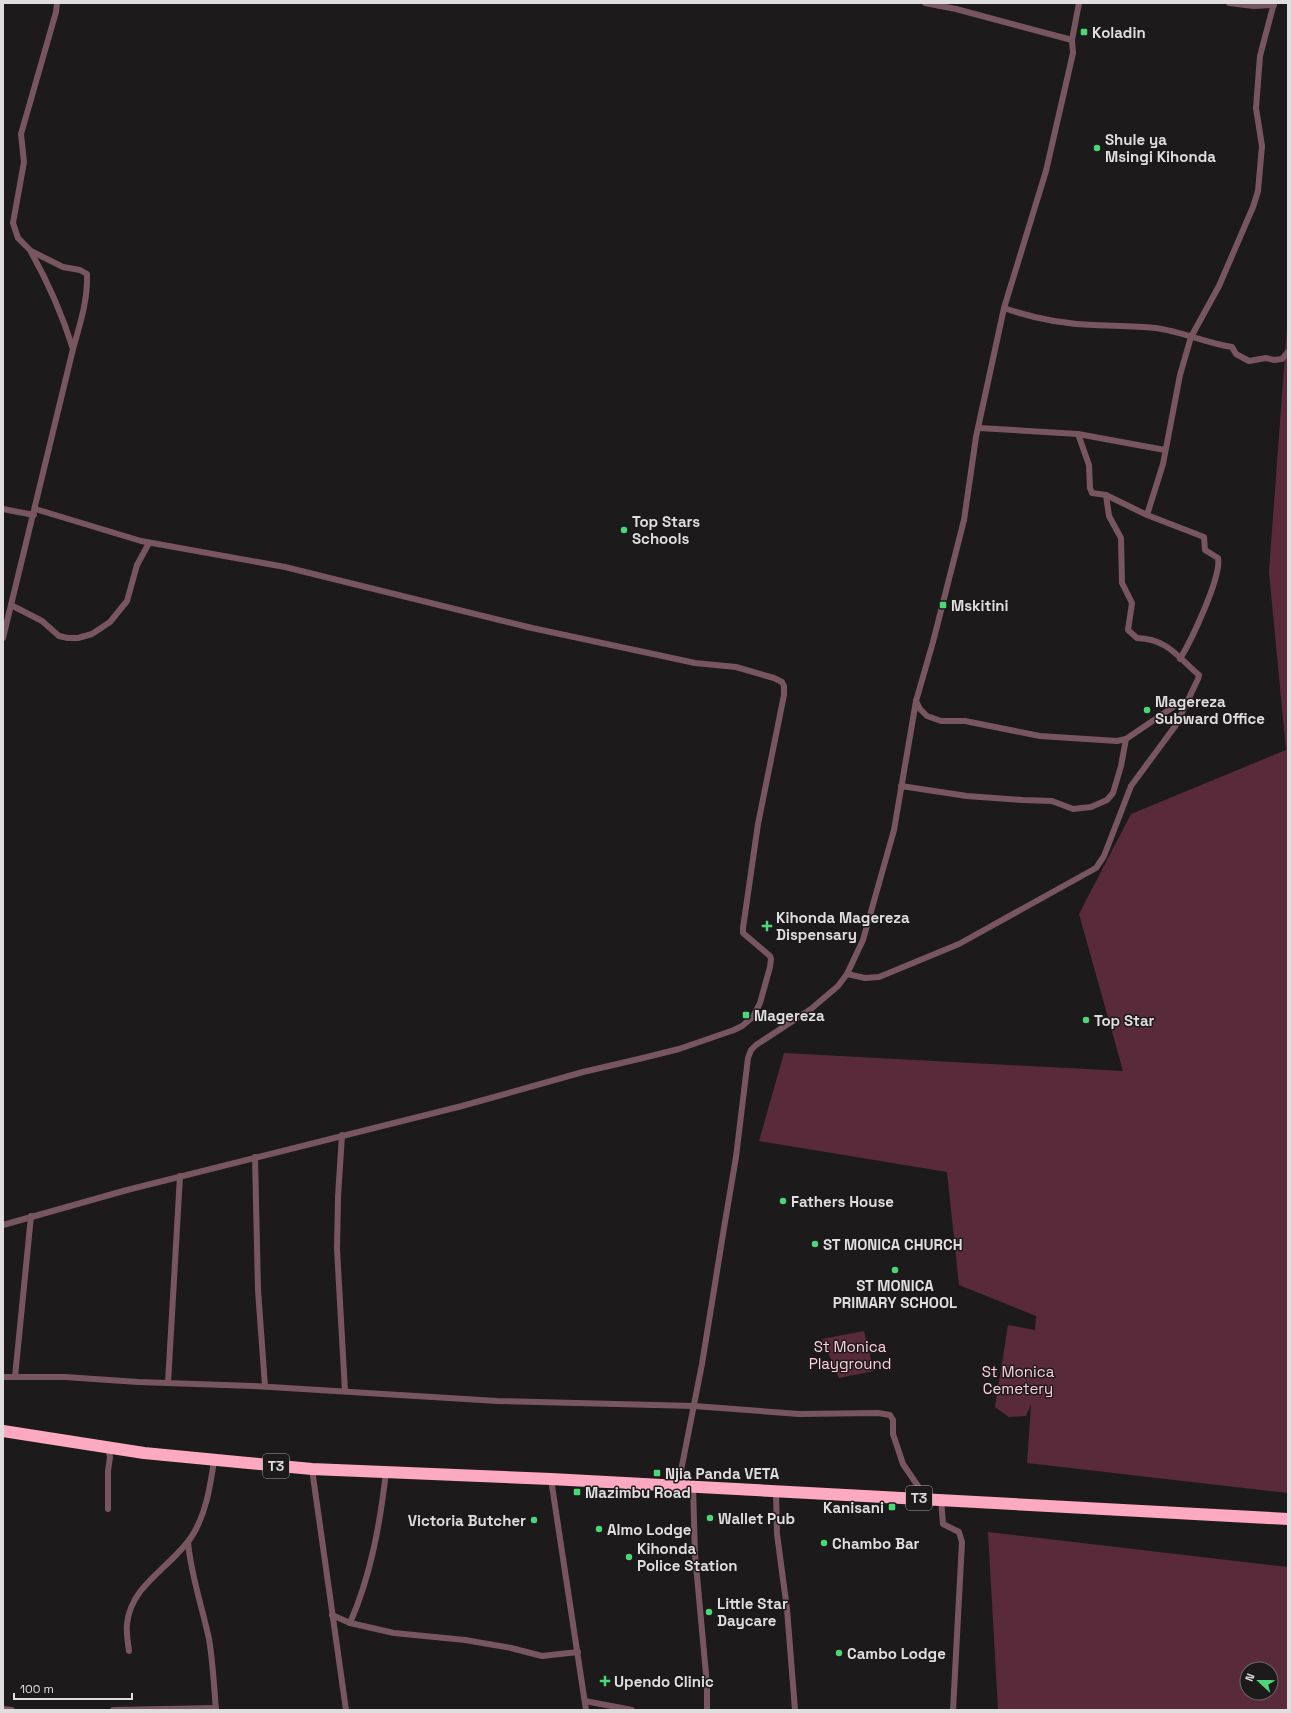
<svg xmlns="http://www.w3.org/2000/svg" width="1291" height="1713" font-family="'Space Grotesk',sans-serif">
	<style>
		.green { fill: #592b3a; fill-rule: evenodd }
		.lines { fill: none; stroke-linecap: round; stroke-linejoin: round }
		.street { stroke: #785660; stroke-width: 6 }
		.highway { stroke: #fea9c2; stroke-width: 12 }
		.poi-dot { fill: #4ad778; stroke: #1d1a1b; stroke-width: 1.5 }
		.labels { text-anchor: middle; dominant-baseline: central; stroke-width: 3; stroke-linejoin: round; paint-order: stroke }
		.shield { fill: #1d1a1b; stroke: #a5a2a4; stroke-width: 1 }
		.shield-label { font-size: 14px; font-weight: bold; fill: #dfddde }
		.poi-label { font-size: 15px; font-weight: bold; fill: #dfddde; stroke: #1d1a1b; text-anchor: start }
		.park-label { font-size: 15px; fill: #fed0dc; stroke: #1d1a1b }
	</style>
	<rect width="100%" height="100%" fill="#1d1a1b"/>
	<!-- green -->
	<g class="green">
		<path d="M1288 313V1493L1027 1463 1031 1404 1026 1416 1009 1417 995 1407 1008 1325 1035 1330 1036 1316 959 1285 947 1172 759 1141 784 1053 1123 1071 1079 914 1131 814 1286 750 1269 572Z"/>
		<path d="M864 1331 874 1371 839 1378 822 1339Z"/>
		<path d="M988 1532 1288 1567V1710H998ZM1247 1669H1271V1693H1247Z"/>
	</g>
	<g class="lines">
		<!-- street -->
		<g class="street">
			<path d="M925 3 956 9 1072 40"/>
			<path d="M1229 3 1254 6 1274 5"/>
			<path d="M31 252C49 284 62 314 73 349"/>
			<path d="M1004 308C1032 318 1064 324 1094 325 1114 326 1135 326 1155 328 1181 331 1206 343 1232 347L1236 354 1249 361 1266 358 1274 360 1282 359 1288 352"/>
			<path d="M979 428 1078 434 1165 450"/>
			<path d="M1078 434 1089 465 1090 488 1092 493 1106 495 1147 515 1204 537 1205 550 1218 558C1222 576 1191 641 1180 659"/>
			<path d="M3 509 34 515"/>
			<path d="M1147 515 1163 464 1180 375 1191 337 1219 286 1253 207 1258 191 1262 146 1256 108 1260 56 1274 3"/>
			<path d="M11 605 42 621 59 636 68 638H78L92 634 110 622 127 601 137 565 149 543"/>
			<path d="M3 638 73 349C80 324 88 300 87 274L80 270 63 267 31 251 18 238 13 223 24 162 21 134 56 12 57 3"/>
			<path d="M916 701 920 709 927 716 941 721H965L1040 736 1117 741 1126 739 1179 703 1186 701"/>
			<path d="M901 786 967 796 1022 800 1052 801 1073 809 1091 807 1107 800 1113 793 1121 766 1126 739"/>
			<path d="M847 974 865 978 879 977 959 944 1096 868 1104 856 1131 786 1176 725 1198 679 1199 675C1177 656 1167 639 1137 638L1128 630 1132 603 1122 583 1121 538 1109 516 1106 495"/>
			<path d="M342 1135 338 1197 337 1249 345 1391"/>
			<path d="M255 1157 258 1290 265 1386"/>
			<path d="M3 1225 127 1190 462 1106 583 1072 643 1058 679 1049 734 1030 742 1026 753 1017 760 1003 770 967 771 959 770 956 743 933V928L758 824 784 695V686L782 682 774 678 736 667 695 663 532 628 285 567 141 541 35 509"/>
			<path d="M3 1377H65L138 1382 253 1386 497 1401 694 1406 799 1414 878 1413 890 1415 893 1420V1434L903 1464 926 1498"/>
			<path d="M15 1377 31 1216"/>
			<path d="M168 1383 180 1176"/>
			<path d="M108 1448 110 1457 108 1471V1509"/>
			<path d="M312 1469C324 1549 334 1630 346 1710"/>
			<path d="M551 1479 586 1710"/>
			<path d="M678 1486 702 1364 724 1228 736 1157 748 1058 751 1050 756 1045 811 1009 838 986 847 974 863 940 894 830 916 701 933 642 964 520 976 437 1004 308 1046 171 1073 53 1072 40 1079 3"/>
			<path d="M693 1486 695 1554 707 1685V1710"/>
			<path d="M776 1491 777 1534 787 1609 795 1710"/>
			<path d="M941 1499 943 1524 959 1532 962 1542 953 1710"/>
			<path d="M188 1542C191 1576 202 1606 209 1639 213 1663 214 1686 216 1710"/>
			<path d="M332 1615 350 1623 394 1633 465 1640 511 1648 542 1656 578 1652"/>
			<path d="M350 1623C371 1575 380 1524 386 1472"/>
			<path d="M129 1651C128 1642 126 1633 127 1624 131 1584 172 1567 192 1536 206 1514 210 1487 214 1461"/>
			<path d="M585 1701 632 1710"/>
			<path d="M3 1709 12 1710"/>
			<path d="M113 1710 216 1708"/>
		</g>
		<!-- highway -->
		<path class="highway" d="M3 1431 144 1453 312 1469 551 1479 1288 1519"/>
	</g>
	<!-- markers -->
	<g class="poi-dot">
		<rect x="1080" y="28" width="8" height="8" rx="2"/>
		<circle cx="1097" cy="148" r="4"/>
		<circle cx="624" cy="530" r="4"/>
		<rect x="939" y="601" width="8" height="8" rx="2"/>
		<circle cx="1147" cy="710" r="4"/>
		<path d="M765 920h4v4h4v4h-4v4h-4v-4h-4v-4h4z"/>
		<rect x="742" y="1011" width="8" height="8" rx="2"/>
		<circle cx="1086" cy="1020" r="4"/>
		<circle cx="783" cy="1201" r="4"/>
		<circle cx="815" cy="1244" r="4"/>
		<circle cx="895" cy="1270" r="4"/>
		<rect x="653" y="1469" width="8" height="8" rx="2"/>
		<rect x="573" y="1488" width="8" height="8" rx="2"/>
		<rect x="888" y="1503" width="8" height="8" rx="2"/>
		<circle cx="710" cy="1518" r="4"/>
		<circle cx="534" cy="1520" r="4"/>
		<circle cx="599" cy="1529" r="4"/>
		<circle cx="824" cy="1543" r="4"/>
		<circle cx="629" cy="1557" r="4"/>
		<circle cx="709" cy="1612" r="4"/>
		<circle cx="839" cy="1653" r="4"/>
		<path d="M603 1675h4v4h4v4h-4v4h-4v-4h-4v-4h4z"/>
	</g>
	<g class="labels">
		<!-- shield labels -->
		<g class="shield">
			<rect x="263" y="1454" width="26" height="24" rx="3"/>
			<rect x="906" y="1486" width="26" height="24" rx="3"/>
		</g>
		<g class="shield-label">
			<text x="276" y="1466">T3</text>
			<text x="919" y="1498">T3</text>
		</g>
		<!-- poi labels -->
		<g class="poi-label">
			<text x="1092" y="32">Koladin</text>
			<text x="1105" y="139">Shule ya<tspan x="1105" dy="17">Msingi Kihonda</tspan></text>
			<text x="632" y="521">Top Stars<tspan x="632" dy="17">Schools</tspan></text>
			<text x="951" y="605">Mskitini</text>
			<text x="1155" y="701">Magereza<tspan x="1155" dy="17">Subward Office</tspan></text>
			<text x="776" y="917">Kihonda Magereza<tspan x="776" dy="17">Dispensary</tspan></text>
			<text x="754" y="1015">Magereza</text>
			<text x="1094" y="1020">Top Star</text>
			<text x="791" y="1201">Fathers House</text>
			<text x="823" y="1244">ST MONICA CHURCH</text>
			<text x="895" y="1285" text-anchor="middle">ST MONICA<tspan x="895" dy="17">PRIMARY SCHOOL</tspan></text>
			<text x="665" y="1473">Njia Panda VETA</text>
			<text x="585" y="1492">Mazimbu Road</text>
			<text x="884" y="1507" text-anchor="end">Kanisani</text>
			<text x="718" y="1518">Wallet Pub</text>
			<text x="526" y="1520" text-anchor="end">Victoria Butcher</text>
			<text x="607" y="1529">Almo Lodge</text>
			<text x="832" y="1543">Chambo Bar</text>
			<text x="637" y="1548">Kihonda<tspan x="637" dy="17">Police Station</tspan></text>
			<text x="717" y="1603">Little Star<tspan x="717" dy="17">Daycare</tspan></text>
			<text x="847" y="1653">Cambo Lodge</text>
			<text x="614" y="1681">Upendo Clinic</text>
		</g>
		<!-- park labels -->
		<g class="park-label">
			<text x="850" y="1346">St Monica<tspan x="850" dy="17">Playground</tspan></text>
			<text x="1018" y="1371">St Monica<tspan x="1018" dy="17">Cemetery</tspan></text>
		</g>
	</g>
	<!-- border -->
	<rect width="1291" height="1713" fill="none" stroke="#dfddde" stroke-width="8"/>
	<!-- north arrow -->
	<g transform="translate(1259 1681) rotate(292)"><circle r="19" fill="#1d1a1b" stroke="#6b6869"/>
	<path d="M0-3L7 15L0 10L-7 15Z" fill="#4ad778"/>
	<text y="-6" font-size="11" font-weight="bold" text-anchor="middle" fill="#dfddde">N</text>
	</g>
	<!-- scale -->
	<path d="M14 1693v6h118v-6" fill="none" stroke="#dfddde" stroke-width="2"/>
	<text x="20" y="1693" font-size="12" fill="#dfddde" stroke="#1d1a1b" stroke-width="3" paint-order="stroke">100 m</text>
</svg>
